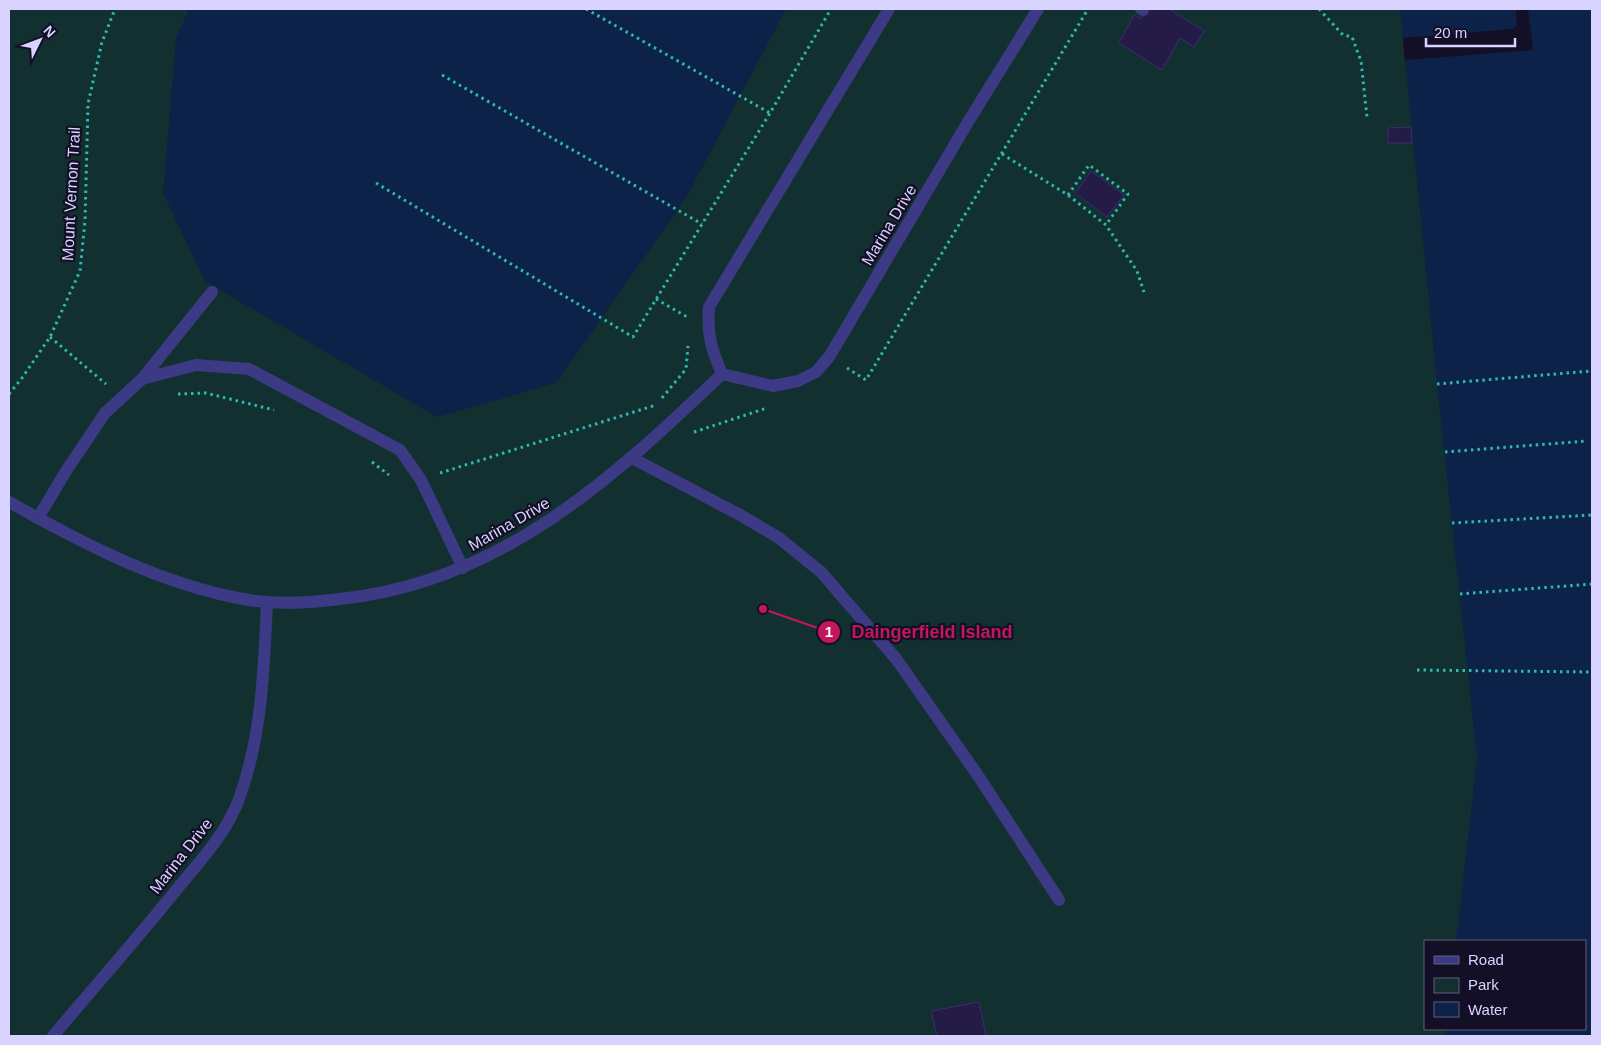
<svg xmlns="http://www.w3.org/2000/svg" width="1601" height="1045" font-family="Helvetica,sans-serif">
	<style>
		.green { fill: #12302f }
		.water { fill: #0c2248 }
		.pier { fill: #130f26 }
		.building { fill: #241b47; stroke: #3b2d73 }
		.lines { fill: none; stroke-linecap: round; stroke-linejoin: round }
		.path { stroke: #2fb8b0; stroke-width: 3; stroke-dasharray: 2.5 4; stroke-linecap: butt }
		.service { stroke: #3d3a85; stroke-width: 12 }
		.minor { stroke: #3d3a85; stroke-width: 12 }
		.labels { text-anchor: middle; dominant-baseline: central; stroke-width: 4.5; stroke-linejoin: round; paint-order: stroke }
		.street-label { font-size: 16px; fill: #d9d4ff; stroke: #130f26 }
		.leader { fill: none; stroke: #c2185b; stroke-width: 2 }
		.callout-dot { fill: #c2185b; stroke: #130f26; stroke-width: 2 }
		.mark-label { font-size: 15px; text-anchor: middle; font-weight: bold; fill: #fff }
		.callout-label { font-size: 18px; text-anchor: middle; font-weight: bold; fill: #c2185b; stroke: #130f26; stroke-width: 4.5; stroke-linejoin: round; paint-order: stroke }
	</style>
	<rect width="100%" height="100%" fill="#130f26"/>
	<!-- green -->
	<path class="green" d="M9 9H1447L1526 941H1425V1029H1513L1512 1036H9Z"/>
	<!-- water -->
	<g class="water">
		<path d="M189 9H786L686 198 556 383 437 417 205 281 163 193 176 38Z"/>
		<path d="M1400 9H1592V1036H1444L1445 1029H1585V941H1456L1477 759 1437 384Z"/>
	</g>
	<!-- pier -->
	<path class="pier" d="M1516 9H1528L1533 50 1405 60 1403 38 1513 29 1517 25Z"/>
	<!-- building -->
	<g class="building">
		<path d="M1146 9H1169L1204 31 1194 47 1180 38 1162 70 1119 43 1134 15 1141 19Z"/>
		<path d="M1411 127 1412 143H1388V128Z"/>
		<path d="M1091 171 1124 195 1107 217 1075 193Z"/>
		<path d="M979 1002 986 1036H937L931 1011Z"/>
	</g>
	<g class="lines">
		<!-- path -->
		<g class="path">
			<path d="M586 9 770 113"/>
			<path d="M1319 9 1343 35 1352 37 1361 61 1367 117"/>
			<path d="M442 75 702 224"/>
			<path d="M1002 154 1068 195 1106 225 1137 271 1144 292"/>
			<path d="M376 183 633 337 770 113 831 9"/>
			<path d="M1068 195 1089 165 1128 194 1106 225"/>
			<path d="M656 299 687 317"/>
			<path d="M50 337 106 384"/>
			<path d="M847 368 866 380 1088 9"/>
			<path d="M1437 384 1591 371"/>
			<path d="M9 394 22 378 50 337 80 271 85 221 88 104 102 42 115 9"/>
			<path d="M178 394 206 393 274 410"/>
			<path d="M662 398 686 369 688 346"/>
			<path d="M694 432 767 408"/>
			<path d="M1445 452 1586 441"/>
			<path d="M372 462 389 475"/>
			<path d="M440 473 656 405"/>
			<path d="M1452 523 1592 515"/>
			<path d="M1460 594 1592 584"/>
			<path d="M1417 670 1592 672"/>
		</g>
		<!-- service -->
		<g class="service">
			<path d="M1141 9 1143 10"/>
			<path d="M142 379 196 365 249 369 400 450 421 480 463 568"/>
			<path d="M632 458 742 516 779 538 821 572 897 660 977 774 1059 900"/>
			<path d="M38 518 66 471 105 413 142 379 212 292"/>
		</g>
		<!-- minor -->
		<g class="minor">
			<path d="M722 374 773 386 798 381 816 372 829 357 968 122 1038 9"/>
			<path d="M722 374C711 348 707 335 709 307L889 9"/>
			<path d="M9 502C82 543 160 584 243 599 276 605 307 603 340 599 499 583 611 480 722 374"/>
			<path d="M53 1036C94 987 137 939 177 889 200 861 226 834 239 799 262 736 264 669 267 602"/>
		</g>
	</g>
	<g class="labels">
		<!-- street labels -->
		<g class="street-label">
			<text transform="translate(71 194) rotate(-87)">Mount Vernon Trail</text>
			<text transform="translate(889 225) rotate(-59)">Marina Drive</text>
			<text transform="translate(509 524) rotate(-30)">Marina Drive</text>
			<text transform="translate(181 856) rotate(-52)">Marina Drive</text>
		</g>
	</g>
	<!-- callouts -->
	<path class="leader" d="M763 609L829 632"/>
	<g class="callout-dot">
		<circle cx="763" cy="609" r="5"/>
		<circle cx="829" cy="632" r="12"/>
	</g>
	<g class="mark-label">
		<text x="829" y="637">1</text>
	</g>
	<g class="callout-label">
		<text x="932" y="638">Daingerfield Island</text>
	</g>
	<!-- border -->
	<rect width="1601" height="1045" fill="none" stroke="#d9d4ff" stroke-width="20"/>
	<!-- legend -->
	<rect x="1424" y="940" width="162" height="90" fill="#130f26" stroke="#625e7d"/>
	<rect x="1434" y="956" width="25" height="8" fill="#3d3a85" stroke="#625e7d"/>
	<text x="1468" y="965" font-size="15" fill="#d9d4ff">Road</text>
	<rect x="1434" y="978" width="25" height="15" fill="#12302f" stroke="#625e7d"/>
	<text x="1468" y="990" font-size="15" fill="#d9d4ff">Park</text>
	<rect x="1434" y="1002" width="25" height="15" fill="#0c2248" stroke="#625e7d"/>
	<text x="1468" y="1015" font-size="15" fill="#d9d4ff">Water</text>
	<!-- north arrow -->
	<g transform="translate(40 40) rotate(48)" stroke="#130f26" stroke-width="4" paint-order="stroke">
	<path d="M0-4L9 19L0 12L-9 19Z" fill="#d9d4ff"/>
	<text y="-8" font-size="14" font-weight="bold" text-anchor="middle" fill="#d9d4ff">N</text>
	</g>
	<!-- scale -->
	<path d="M1426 38v8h89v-8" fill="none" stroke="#d9d4ff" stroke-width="2.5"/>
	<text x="1434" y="38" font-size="15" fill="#d9d4ff" stroke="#130f26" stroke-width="4" paint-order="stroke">20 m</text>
</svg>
